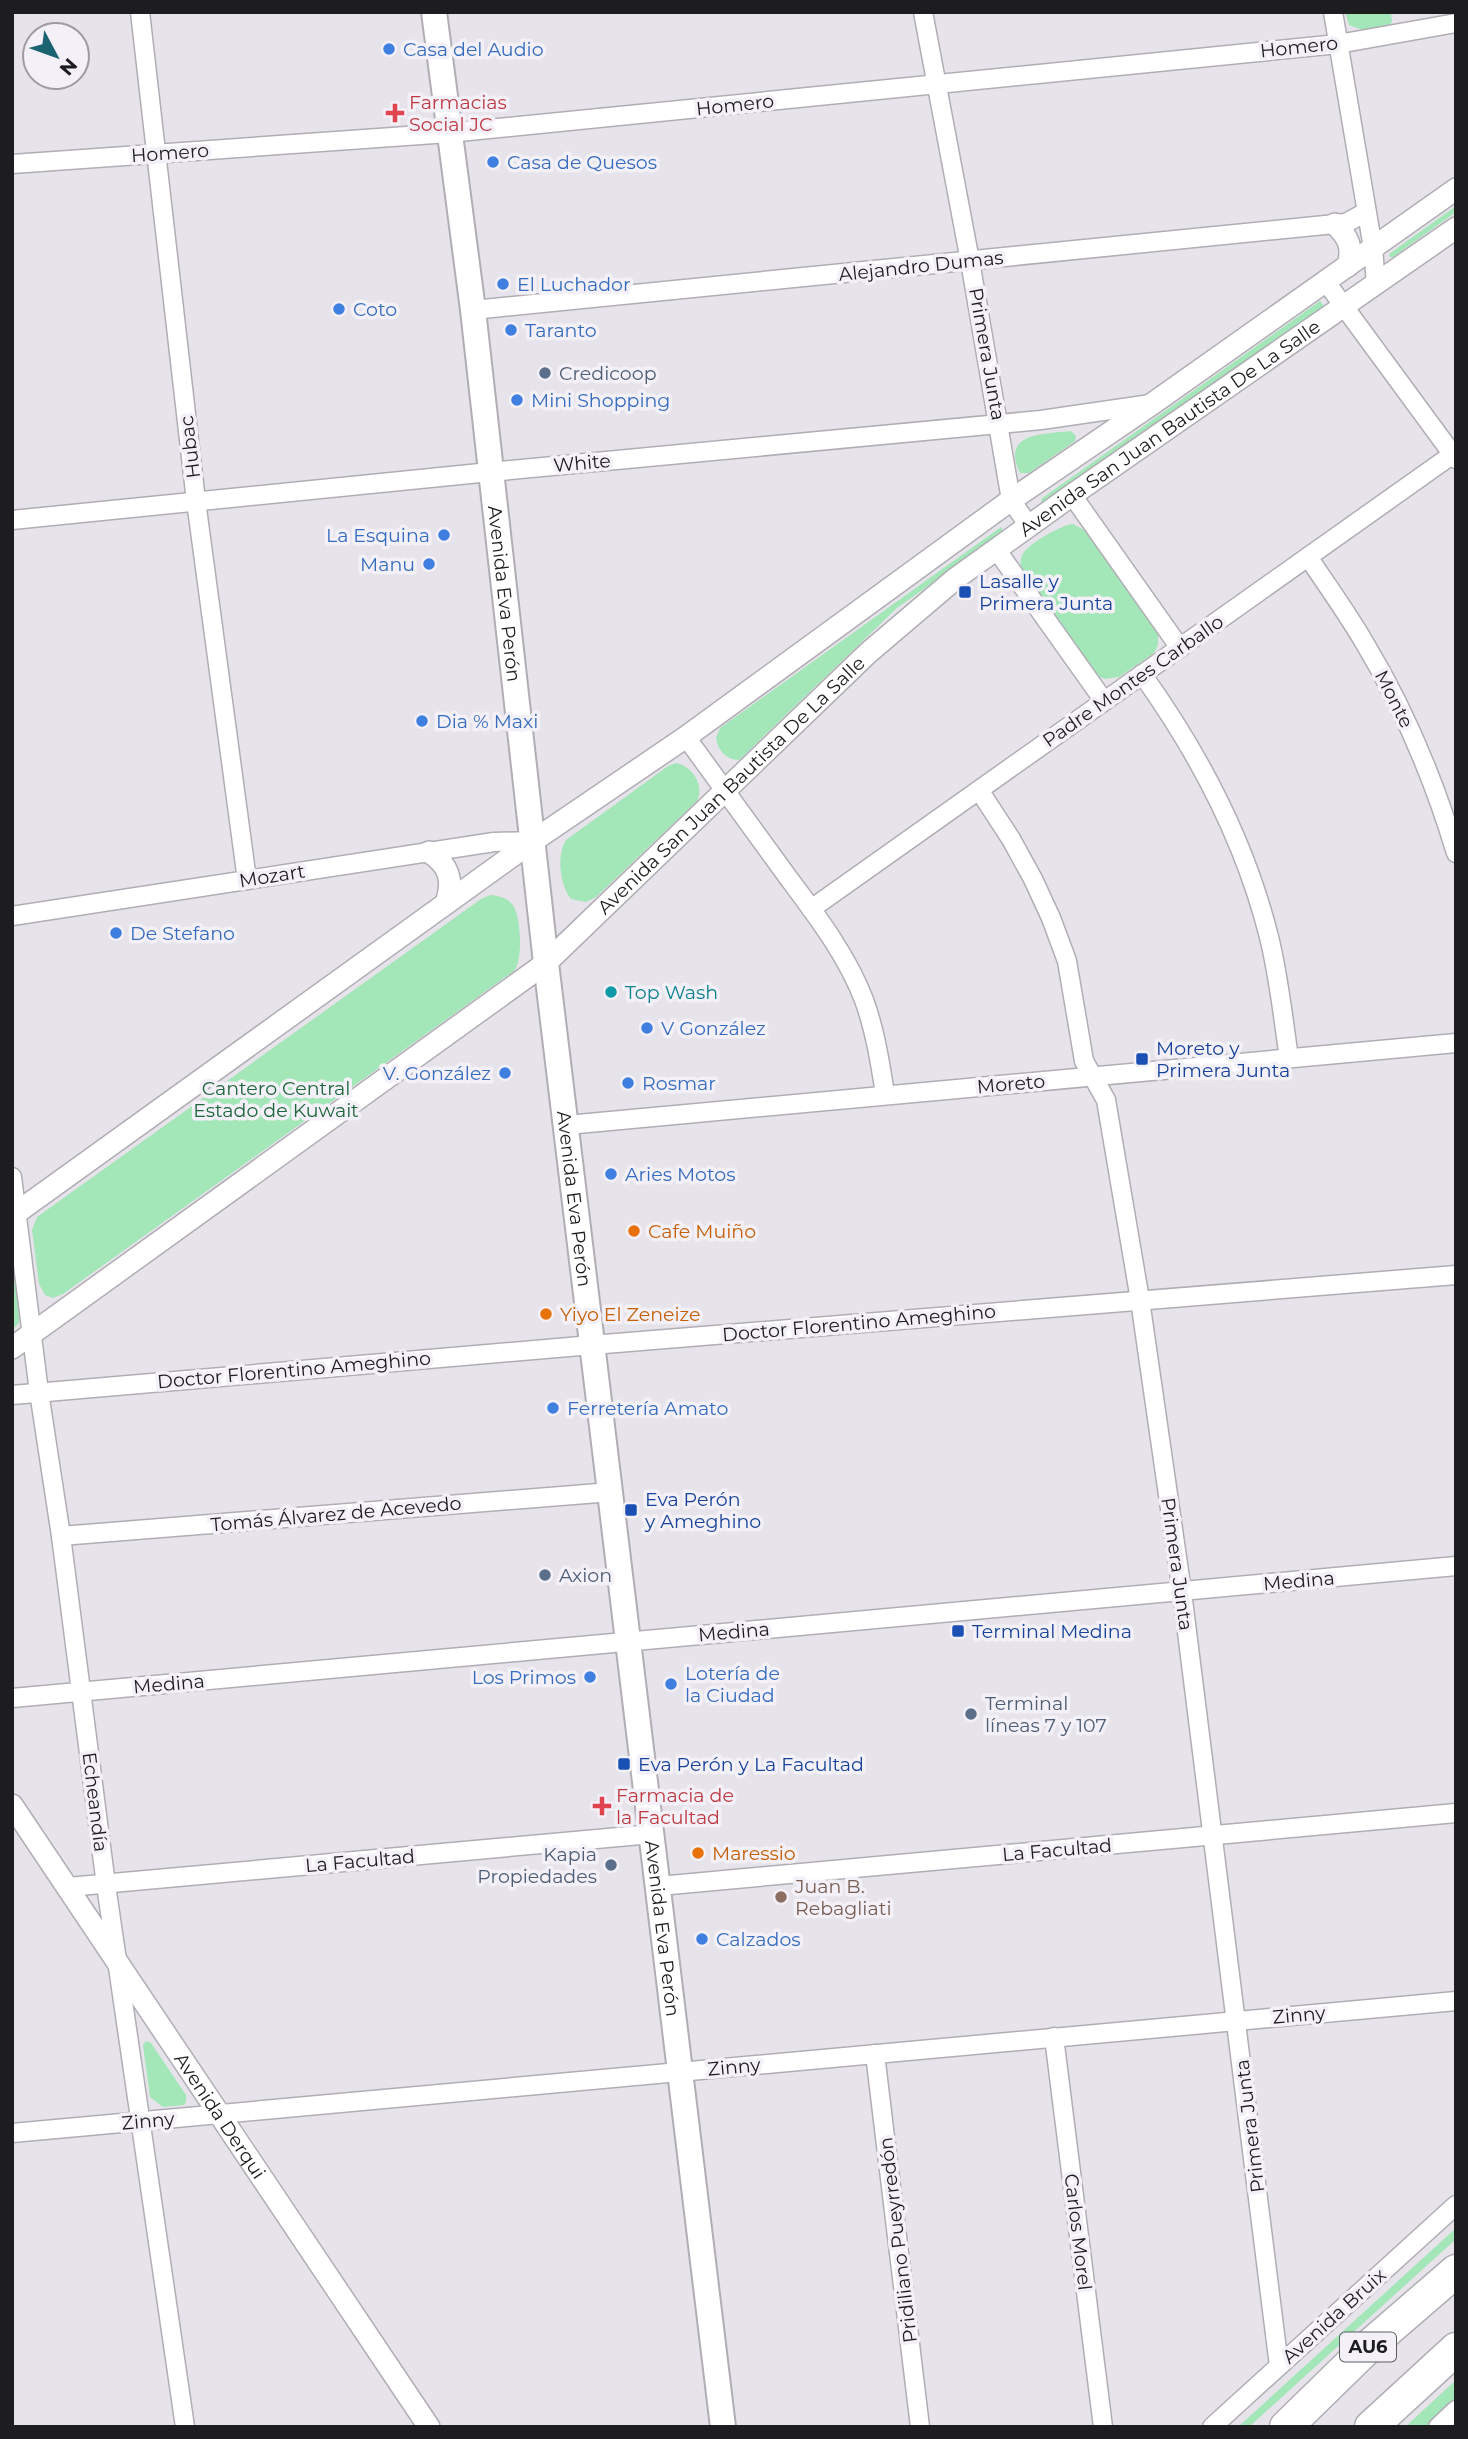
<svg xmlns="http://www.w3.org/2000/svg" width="1468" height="2439" font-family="Montserrat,sans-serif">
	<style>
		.green { fill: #a3e6b8 }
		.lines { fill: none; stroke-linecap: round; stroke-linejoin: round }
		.minor-casing { stroke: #b1adb5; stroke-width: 21 }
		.tertiary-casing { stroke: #b1adb5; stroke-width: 24 }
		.secondary-casing { stroke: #b1adb5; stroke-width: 28 }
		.motorway-casing { stroke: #b1adb5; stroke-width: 35 }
		.minor { stroke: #fff; stroke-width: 18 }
		.tertiary { stroke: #fff; stroke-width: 21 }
		.secondary { stroke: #fff; stroke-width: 24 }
		.motorway { stroke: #fff; stroke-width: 32 }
		.shop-dot { fill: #3f7fe0; stroke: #f4f0f8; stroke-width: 2.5 }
		.health-dot { fill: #e0444e; stroke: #f4f0f8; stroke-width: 2.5 }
		.service-dot { fill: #5c6f8a; stroke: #f4f0f8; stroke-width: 2.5 }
		.transit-dot { fill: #1a4fb4; stroke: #f4f0f8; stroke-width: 2.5 }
		.culture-dot { fill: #0f9aa8; stroke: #f4f0f8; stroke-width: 2.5 }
		.food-dot { fill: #e8710a; stroke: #f4f0f8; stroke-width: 2.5 }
		.education-dot { fill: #8d6e63; stroke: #f4f0f8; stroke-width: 2.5 }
		.labels { text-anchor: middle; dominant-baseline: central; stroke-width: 7; stroke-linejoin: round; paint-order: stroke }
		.shield { fill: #f4f0f8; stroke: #5e5c60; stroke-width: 2 }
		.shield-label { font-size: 18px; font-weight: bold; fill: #1d1c1f }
		.street-label { font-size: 19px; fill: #1d1c1f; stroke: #f4f0f8 }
		.shop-label { font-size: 19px; fill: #366cbe; stroke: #f4f0f8; text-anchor: start }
		.health-label { font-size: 19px; fill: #be3a42; stroke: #f4f0f8; text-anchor: start }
		.service-label { font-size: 19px; fill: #4e5e75; stroke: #f4f0f8; text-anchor: start }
		.transit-label { font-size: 19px; fill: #164399; stroke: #f4f0f8; text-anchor: start }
		.culture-label { font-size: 19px; fill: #0d838f; stroke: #f4f0f8; text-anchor: start }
		.park-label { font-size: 19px; fill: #1d663c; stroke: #f4f0f8 }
		.food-label { font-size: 19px; fill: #c56008; stroke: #f4f0f8; text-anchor: start }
		.education-label { font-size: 19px; fill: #785e54; stroke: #f4f0f8; text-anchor: start }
	</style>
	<rect width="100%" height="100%" fill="#e7e3eb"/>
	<!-- green -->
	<g class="green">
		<path d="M1345 12H1391L1392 22 1387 28 1363 30 1349 25Z"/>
		<path d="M1456 206V212L1393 257H1390L1389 254Z"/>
		<path d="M1320 301 1324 306 1042 503 1041 499Z"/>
		<path d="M1071 431 1076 436 1075 441 1029 473H1020C1000 432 1045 434 1071 431Z"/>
		<path d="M1073 524 1086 531 1158 633V645L1154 653 1119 677 1105 679 1095 675 1021 569C1020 563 1020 558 1024 552 1032 542 1061 525 1073 524Z"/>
		<path d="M1001 527 1004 532 897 608 739 760C727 760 718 751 716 738L720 728Z"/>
		<path d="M676 763C692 766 705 785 697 801L596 897 586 902 571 899C560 886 556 855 566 840L668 766Z"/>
		<path d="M490 895C499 896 509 898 514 907 521 919 523 961 514 971L63 1294 53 1298 45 1295 39 1284 32 1230 37 1217 481 899Z"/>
		<path d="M12 1247 21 1315 18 1324 12 1330Z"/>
		<path d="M146 2041 151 2043 186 2095V2102L184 2105 163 2107 150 2097 143 2045Z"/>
		<path d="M1456 2228V2239L1249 2427H1238Z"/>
		<path d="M1456 2380V2401L1427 2427H1405Z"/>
	</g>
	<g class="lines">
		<!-- minor casing -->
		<g class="minor-casing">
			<g id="minor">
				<path d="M140 12 196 501 247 880"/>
				<path d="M923 12 970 261 1011 500 1029 526"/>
				<path d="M1333 12 1373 248 1376 284"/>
				<path d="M12 164 449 133 1338 44 1456 23"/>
				<path d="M1326 282 1456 459"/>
				<path d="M473 310 1335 224 1346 223 1366 212"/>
				<path d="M1072 495 1180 648"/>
				<path d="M12 520 490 472 1041 420 1151 404"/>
				<path d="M996 549 1104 701"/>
				<path d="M1308 557C1327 585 1347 613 1364 642 1404 708 1434 780 1456 853"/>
				<path d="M1142 674C1200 755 1245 841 1269 937 1279 977 1283 1018 1289 1058"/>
				<path d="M686 737C720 784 754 830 787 876 816 915 847 955 864 1000 875 1030 880 1062 885 1094"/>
				<path d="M979 790 1011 839 1033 879 1051 918 1067 961 1084 1061 1106 1100 1140 1300 1182 1592 1279 2366"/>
				<path d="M811 909 1456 452"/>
				<path d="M12 916 494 842 533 841"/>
				<path d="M567 1125 1456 1043"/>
				<path d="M12 1177 39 1392 61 1536 106 1885 185 2427"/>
				<path d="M12 1395 592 1345 1456 1275"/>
				<path d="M61 1536 611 1492"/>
				<path d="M12 1698 1456 1566"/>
				<path d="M659 1886 1456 1813"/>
				<path d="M68 1887 652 1834"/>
				<path d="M1054 2037 1103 2427"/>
				<path d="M875 2054 920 2427"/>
				<path d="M12 2133 1456 2001"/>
				<path d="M1212 2427 1456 2205"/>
				<path d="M1438 2427 1456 2410"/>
			</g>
		</g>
		<!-- tertiary casing -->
		<g class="tertiary-casing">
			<g id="tertiary">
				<path d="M1335 224C1349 238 1353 247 1348 266"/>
				<path d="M429 852C449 865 454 880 446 903"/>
				<path d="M12 1216 533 841 686 737 1011 500 1152 404 1456 189"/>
				<path id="s1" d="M12 1348 546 963 868 653 955 579 1072 495 1456 228"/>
				<path id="s2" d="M12 1805 429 2427"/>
			</g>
		</g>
		<!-- secondary casing -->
		<g class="secondary-casing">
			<g id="secondary">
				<path id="s3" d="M434 12 473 310 546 963 723 2427"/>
			</g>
		</g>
		<!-- motorway casing -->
		<g class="motorway-casing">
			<g id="motorway">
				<path d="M1286 2427 1368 2347 1456 2271"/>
				<path d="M1371 2427 1456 2349"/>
			</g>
		</g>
		<!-- minor -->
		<use href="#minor" class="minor"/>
		<!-- tertiary -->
		<use href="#tertiary" class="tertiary"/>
		<!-- secondary -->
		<use href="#secondary" class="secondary"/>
		<!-- motorway -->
		<use href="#motorway" class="motorway"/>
	</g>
	<!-- markers -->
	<g class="shop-dot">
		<circle cx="389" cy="49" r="7"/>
		<circle cx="493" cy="162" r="7"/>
		<circle cx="503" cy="284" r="7"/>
		<circle cx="339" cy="309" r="7"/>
		<circle cx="511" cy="330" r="7"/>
		<circle cx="517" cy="400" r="7"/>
		<circle cx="444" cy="535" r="7"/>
		<circle cx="429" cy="564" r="7"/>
		<circle cx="422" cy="721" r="7"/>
		<circle cx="116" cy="933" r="7"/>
		<circle cx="647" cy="1028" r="7"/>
		<circle cx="505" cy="1073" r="7"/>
		<circle cx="628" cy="1083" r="7"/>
		<circle cx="611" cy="1174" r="7"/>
		<circle cx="553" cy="1408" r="7"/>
		<circle cx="590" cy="1677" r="7"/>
		<circle cx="671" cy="1684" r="7"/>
		<circle cx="702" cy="1939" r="7"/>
	</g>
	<g class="health-dot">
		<path d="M391.5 102.5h7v7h7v7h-7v7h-7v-7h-7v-7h7z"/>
		<path d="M598.5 1795.5h7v7h7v7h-7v7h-7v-7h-7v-7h7z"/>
	</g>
	<g class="service-dot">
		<circle cx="545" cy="373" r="7"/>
		<circle cx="545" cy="1575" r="7"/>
		<circle cx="971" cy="1714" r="7"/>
		<circle cx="611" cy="1865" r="7"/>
	</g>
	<g class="transit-dot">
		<rect x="958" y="585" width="14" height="14" rx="3.5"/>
		<rect x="1135" y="1052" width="14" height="14" rx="3.5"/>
		<rect x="624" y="1503" width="14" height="14" rx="3.5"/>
		<rect x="951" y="1624" width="14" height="14" rx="3.5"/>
		<rect x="617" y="1757" width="14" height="14" rx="3.5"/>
	</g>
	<circle class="culture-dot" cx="611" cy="992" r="7"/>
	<g class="food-dot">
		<circle cx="634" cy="1231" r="7"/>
		<circle cx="546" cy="1314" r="7"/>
		<circle cx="698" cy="1853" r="7"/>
	</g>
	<circle class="education-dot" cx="781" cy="1897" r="7"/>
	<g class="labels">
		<!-- shield labels -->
		<rect class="shield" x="1340" y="2332.5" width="56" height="29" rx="5"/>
		<g class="shield-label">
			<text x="1368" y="2347">AU6</text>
		</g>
		<!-- street labels -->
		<g class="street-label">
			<text transform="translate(1299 47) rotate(-6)">Homero</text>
			<text transform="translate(735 105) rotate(-6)">Homero</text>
			<text transform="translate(170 153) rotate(-4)">Homero</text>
			<text transform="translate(921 266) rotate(-6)">Alejandro Dumas</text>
			<text transform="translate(987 354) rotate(80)">Primera Junta</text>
			<text stroke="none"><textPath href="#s1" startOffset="1482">Avenida San Juan Bautista De La Salle</textPath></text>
			<text transform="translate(190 447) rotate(-97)">Hubac</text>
			<text transform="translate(582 463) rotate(-5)">White</text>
			<text stroke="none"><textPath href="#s3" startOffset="586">Avenida Eva Perón</textPath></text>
			<text transform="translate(1133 681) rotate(-35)">Padre Montes Carballo</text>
			<text transform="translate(1394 699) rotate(63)">Monte</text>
			<text stroke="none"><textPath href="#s1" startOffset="915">Avenida San Juan Bautista De La Salle</textPath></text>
			<text transform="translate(272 876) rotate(-9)">Mozart</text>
			<text transform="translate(1011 1084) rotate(-5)">Moreto</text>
			<text stroke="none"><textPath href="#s3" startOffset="1195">Avenida Eva Perón</textPath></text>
			<text transform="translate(859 1323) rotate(-5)">Doctor Florentino Ameghino</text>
			<text transform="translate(294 1370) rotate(-5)">Doctor Florentino Ameghino</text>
			<text transform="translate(336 1514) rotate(-5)">Tomás Álvarez de Acevedo</text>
			<text transform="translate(1177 1564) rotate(82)">Primera Junta</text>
			<text transform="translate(1299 1581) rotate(-5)">Medina</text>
			<text transform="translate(734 1632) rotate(-5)">Medina</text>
			<text transform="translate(169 1684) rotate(-5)">Medina</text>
			<text transform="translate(95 1802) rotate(83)">Echeandía</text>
			<text transform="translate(1057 1850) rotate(-5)">La Facultad</text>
			<text transform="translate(360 1861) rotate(-5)">La Facultad</text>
			<text stroke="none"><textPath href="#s3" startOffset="1930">Avenida Eva Perón</textPath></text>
			<text transform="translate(1299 2015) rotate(-5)">Zinny</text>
			<text transform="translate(734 2067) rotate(-5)">Zinny</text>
			<text stroke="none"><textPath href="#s2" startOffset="374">Avenida Derqui</textPath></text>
			<text transform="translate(148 2121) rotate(-5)">Zinny</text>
			<text transform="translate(1250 2126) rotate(-97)">Primera Junta</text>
			<text transform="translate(1078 2232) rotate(83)">Carlos Morel</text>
			<text transform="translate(898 2240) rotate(-97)">Pridiliano Pueyrredón</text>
			<text transform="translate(1334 2316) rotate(-42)">Avenida Bruix</text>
		</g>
		<!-- shop labels -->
		<g class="shop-label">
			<text x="403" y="49">Casa del Audio</text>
			<text x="507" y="162">Casa de Quesos</text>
			<text x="517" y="284">El Luchador</text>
			<text x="353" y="309">Coto</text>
			<text x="525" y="330">Taranto</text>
			<text x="531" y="400">Mini Shopping</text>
			<text x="430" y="535" text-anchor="end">La Esquina</text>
			<text x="415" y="564" text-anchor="end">Manu</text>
			<text x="436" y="721">Dia % Maxi</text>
			<text x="130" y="933">De Stefano</text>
			<text x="661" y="1028">V González</text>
			<text x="491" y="1073" text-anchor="end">V. González</text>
			<text x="642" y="1083">Rosmar</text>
			<text x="625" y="1174">Aries Motos</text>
			<text x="567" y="1408">Ferretería Amato</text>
			<text x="685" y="1673">Lotería de<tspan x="685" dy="22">la Ciudad</tspan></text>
			<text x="576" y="1677" text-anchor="end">Los Primos</text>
			<text x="716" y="1939">Calzados</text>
		</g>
		<!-- health labels -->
		<g class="health-label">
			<text x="409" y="102">Farmacias<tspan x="409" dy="22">Social JC</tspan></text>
			<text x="616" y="1795">Farmacia de<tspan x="616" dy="22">la Facultad</tspan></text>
		</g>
		<!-- service labels -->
		<g class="service-label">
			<text x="559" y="373">Credicoop</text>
			<text x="559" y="1575">Axion</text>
			<text x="985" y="1703">Terminal<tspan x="985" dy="22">líneas 7 y 107</tspan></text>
			<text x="597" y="1854" text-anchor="end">Kapia<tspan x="597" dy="22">Propiedades</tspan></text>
		</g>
		<!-- transit labels -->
		<g class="transit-label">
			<text x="979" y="581">Lasalle y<tspan x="979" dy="22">Primera Junta</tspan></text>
			<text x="1156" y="1048">Moreto y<tspan x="1156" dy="22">Primera Junta</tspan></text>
			<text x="645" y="1499">Eva Perón<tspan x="645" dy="22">y Ameghino</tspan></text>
			<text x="972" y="1631">Terminal Medina</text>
			<text x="638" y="1764">Eva Perón y La Facultad</text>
		</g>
		<!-- culture labels -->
		<g class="culture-label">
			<text x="625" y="992">Top Wash</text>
		</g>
		<!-- park labels -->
		<g class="park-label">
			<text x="276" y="1088">Cantero Central<tspan x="276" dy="22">Estado de Kuwait</tspan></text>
		</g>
		<!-- food labels -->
		<g class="food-label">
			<text x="648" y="1231">Cafe Muiño</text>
			<text x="560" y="1314">Yiyo El Zeneize</text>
			<text x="712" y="1853">Maressio</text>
		</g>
		<!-- education labels -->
		<g class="education-label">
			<text x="795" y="1886">Juan B.<tspan x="795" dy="22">Rebagliati</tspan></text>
		</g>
	</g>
	<!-- border -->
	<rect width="1468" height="2439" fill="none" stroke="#1d1c1f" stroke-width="28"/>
	<!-- north arrow -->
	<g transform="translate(56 56) rotate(131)"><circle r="33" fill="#f4f0f8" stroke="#9e9ba1" stroke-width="2"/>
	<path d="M0-5L12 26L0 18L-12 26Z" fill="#1a6371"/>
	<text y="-10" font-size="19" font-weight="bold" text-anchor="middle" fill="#1d1c1f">N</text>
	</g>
</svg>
